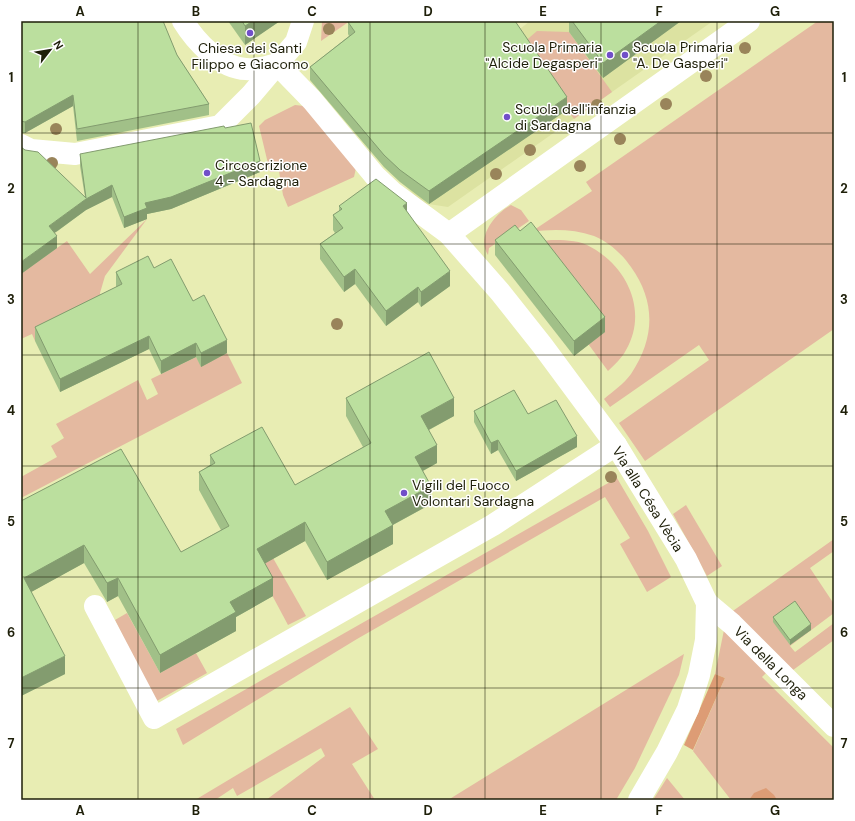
<svg xmlns="http://www.w3.org/2000/svg" width="855" height="821" font-family="'DM Sans',sans-serif">
	<style>
		.built { fill: #dce2a1 }
		.green { fill: #e4b9a0 }
		.forest { fill: #dd9c75 }
		.lines { fill: none; stroke-linecap: round; stroke-linejoin: round }
		.minor { stroke: #fff; stroke-width: 22 }
		.tree { fill: #99845a }
		.wall { fill: #a1c088 }
		.shaded-wall { fill: #839c6f }
		.building { fill: #bbdf9e; stroke: #839c6f }
		.grid { fill: none; stroke: #1e1f09; stroke-width: 1; stroke-opacity: 0.55 }
		.poi-dot { fill: #714fc9; stroke: #fff; stroke-width: 1.5 }
		.labels { text-anchor: middle; dominant-baseline: central; stroke-width: 3; stroke-linejoin: round; paint-order: stroke }
		.poi-label { font-size: 14px; fill: #1e1f09; stroke: #fff; text-anchor: start }
		.street-label { font-size: 14px; fill: #1e1f09; stroke: #fff }
		.neatline { fill: none; stroke: #1e1f09; stroke-width: 1.5 }
		.grid-label { font-size: 13px; text-anchor: middle; font-weight: bold; fill: #1e1f09 }
	</style>
	<rect width="100%" height="100%" fill="#e8edb3"/>
	<!-- built -->
	<path class="built" d="M530 21H713L448 207 422 203 387 167 429 101Z"/>
	<!-- green -->
	<g class="green">
		<path d="M322 21H350L321 41Z"/>
		<path d="M818 21H834V329L645 461 619 423 709 360 699 345 610 407 604 399C613 391 624 384 631 374 655 338 656 302 631 267 622 254 609 242 594 236 573 229 552 229 531 232L592 191 586 182Z"/>
		<path d="M537 31 569 32 612 92 574 119 522 44Z"/>
		<path d="M295 105 304 106 356 168 354 177 288 207 283 195 279 171 270 172 259 126 265 120Z"/>
		<path d="M511 205 521 210 529 221 489 248 488 255C476 237 495 214 511 205Z"/>
		<path d="M147 219 105 276 100 293 110 354 82 317 35 341 32 334 21 339V273L67 241 90 274Z"/>
		<path d="M551 240C563 240 576 240 587 245 626 264 649 310 626 350 622 358 615 364 608 371L589 345 535 242Z"/>
		<path d="M227 353 242 383 21 498V477L57 457 51 446 64 438 56 424 138 380 147 400 158 394 151 379 196 357 201 366Z"/>
		<path d="M617 478 648 531 671 577 647 592 620 544 630 538 605 497 357 639 183 745 176 729Z"/>
		<path d="M686 505 722 566 707 576 673 514Z"/>
		<path d="M834 539V551L810 568 834 604V613L790 646 795 652 834 623V640L789 673 730 613Z"/>
		<path d="M273 558 306 616 288 625 257 567Z"/>
		<path d="M127 613 160 673 196 653 207 673 155 702 115 620Z"/>
		<path d="M724 630 767 672 762 677 834 748V800H731L693 751 725 678 715 674Z"/>
		<path d="M684 654 679 675 635 768 616 800H448Z"/>
		<path d="M350 707 378 749 352 764 375 800H266L325 756 321 748 237 796 233 788 215 800H195Z"/>
		<path d="M667 778 685 800H653Z"/>
	</g>
	<!-- forest -->
	<g class="forest">
		<path d="M715 674 725 678 693 750 684 745Z"/>
		<path d="M766 788 774 795 777 800H749L754 793Z"/>
	</g>
	<g class="lines">
		<!-- minor -->
		<g class="minor">
			<path d="M183 21C196 42 220 68 246 69 257 70 267 67 277 64"/>
			<path d="M277 64 312 100 375 176 392 192 449 234 500 292 542 345 616 445 686 559 707 603 706 640 699 675 688 709 667 752 639 800"/>
			<path d="M21 145 31 150 75 154 220 126 251 95 296 42 303 21"/>
			<path d="M449 234 749 21"/>
			<path d="M707 603 732 624 834 726"/>
			<path d="M95 606 154 718 493 525 616 445"/>
		</g>
	</g>
	<!-- trees -->
	<g class="tree">
		<circle cx="329" cy="29" r="6"/>
		<circle cx="745" cy="48" r="6"/>
		<circle cx="706" cy="76" r="6"/>
		<circle cx="666" cy="104" r="6"/>
		<circle cx="597" cy="105" r="6"/>
		<circle cx="56" cy="129" r="6"/>
		<circle cx="620" cy="139" r="6"/>
		<circle cx="530" cy="150" r="6"/>
		<circle cx="52" cy="163" r="6"/>
		<circle cx="580" cy="166" r="6"/>
		<circle cx="496" cy="174" r="6"/>
		<circle cx="337" cy="324" r="6"/>
		<circle cx="611" cy="477" r="6"/>
	</g>
	<!-- wall -->
	<g class="wall">
		<path d="M21 21 177 55 209 104V115L77 141 73 106 25 133H21Z"/>
		<path d="M228 21H280L245 45Z"/>
		<path d="M569 21H681L603 78 569 32Z"/>
		<path d="M348 22 567 110 429 204 400 182 384 167 310 80V67L349 36 348 34Z"/>
		<path d="M80 154 260 172 171 209 147 214V219L124 228 112 197 86 210 55 233 57 248 21 274 85 197 80 166Z"/>
		<path d="M339 206 407 212 450 286 421 307 418 302 386 326 355 284 344 292 320 259V244L335 233 333 230V215L339 211Z"/>
		<path d="M495 240 605 332 574 356 495 255Z"/>
		<path d="M154 268 193 301 227 353 201 367 196 357 161 374 149 349 60 392 35 341V327L116 287V272Z"/>
		<path d="M346 398 454 416 429 430 437 463 423 471 431 504 393 525V544L327 580 305 541 265 563 273 596 236 617V631L160 673 118 596 107 602 84 563 31 592 65 674 21 696V501L181 552 221 530 199 490V472L210 465V455L295 485 363 447 346 416Z"/>
		<path d="M474 411 528 414 577 447 516 481 498 450 491 454 474 422Z"/>
		<path d="M773 617 811 630 790 645 773 622Z"/>
	</g>
	<!-- shaded-wall -->
	<g class="shaded-wall">
		<path d="M253 21H280L245 45V26Z"/>
		<path d="M661 21H681L603 78V63Z"/>
		<path d="M73 95V106L25 133V122Z"/>
		<path d="M567 97V110L429 204V191Z"/>
		<path d="M260 161V172L171 209 147 214V219L124 228V217L145 203Z"/>
		<path d="M112 185V197L86 210 49 237V226L86 199Z"/>
		<path d="M407 203V218L403 206Z"/>
		<path d="M57 236V248L21 274V262Z"/>
		<path d="M355 269V284L344 292V277Z"/>
		<path d="M450 271V286L421 307V292Z"/>
		<path d="M418 287V302L386 326V311Z"/>
		<path d="M605 317V332L574 356V341Z"/>
		<path d="M149 336V349L60 392V379Z"/>
		<path d="M227 340V353L201 367V353Z"/>
		<path d="M196 343V357L161 374V361Z"/>
		<path d="M454 398V416L421 434V416Z"/>
		<path d="M577 436V447L516 481V471Z"/>
		<path d="M498 440V450L491 454V443Z"/>
		<path d="M437 445V463L415 475V457Z"/>
		<path d="M431 486V504L385 529V511Z"/>
		<path d="M305 522V541L257 568V549Z"/>
		<path d="M393 525V544L327 580V562Z"/>
		<path d="M84 545V563L24 596V578Z"/>
		<path d="M118 578V596L107 602V583Z"/>
		<path d="M273 578V596L236 617V631L160 673V655L230 602Z"/>
		<path d="M811 624V630L790 645V640Z"/>
		<path d="M65 656V674L21 696V678Z"/>
	</g>
	<!-- building -->
	<g class="building">
		<path d="M21 21H163L177 55 209 104 77 129 73 95 25 122 21 121Z"/>
		<path d="M242 21H253L245 26Z"/>
		<path d="M349 21H515L567 97 429 191 400 170 384 155 310 67 355 32 348 22Z"/>
		<path d="M572 21H661L603 63Z"/>
		<path d="M251 123 260 161 171 197 145 203 147 208 124 217 112 185 86 199 49 226 57 236 21 262V147L25 150 38 152 86 198 80 154 224 126 225 128Z"/>
		<path d="M376 179 407 203 403 206 450 271 421 292 418 287 386 311 355 269 344 277 320 244 343 228 333 215 342 209 339 206Z"/>
		<path d="M531 222 605 317 574 341 495 240 515 225 520 231Z"/>
		<path d="M148 256 154 268 171 259 193 301 204 295 227 340 201 353 196 343 161 361 149 336 60 379 35 327 122 284 116 272Z"/>
		<path d="M429 352 454 398 421 416 437 445 415 457 431 486 385 511 393 525 327 562 305 522 257 549 273 578 230 602 236 612 160 655 118 578 107 583 84 545 24 578 65 656 21 678V501L121 449 181 552 229 526 199 472 215 463 210 455 262 427 295 485 371 443 346 398Z"/>
		<path d="M514 390 528 414 556 400 577 436 516 471 498 440 491 443 474 411Z"/>
		<path d="M795 601 811 624 790 640 773 617Z"/>
	</g>
	<!-- grid -->
	<path class="grid" d="M138 21V800M254 21V800M370 21V800M485 21V800M601 21V800M717 21V800M21 133H834M21 244H834M21 355H834M21 466H834M21 577H834M21 688H834"/>
	<!-- markers -->
	<g class="poi-dot">
		<circle cx="250" cy="33" r="4"/>
		<circle cx="610" cy="55" r="4"/>
		<circle cx="625" cy="55" r="4"/>
		<circle cx="507" cy="117" r="4"/>
		<circle cx="207" cy="173" r="4"/>
		<circle cx="404" cy="493" r="4"/>
	</g>
	<g class="labels">
		<!-- poi labels -->
		<g class="poi-label">
			<text x="602" y="47" text-anchor="end">Scuola Primaria<tspan x="602" dy="16">"Alcide Degasperi"</tspan></text>
			<text x="633" y="47">Scuola Primaria<tspan x="633" dy="16">"A. De Gasperi"</tspan></text>
			<text x="250" y="48" text-anchor="middle">Chiesa dei Santi<tspan x="250" dy="16">Filippo e Giacomo</tspan></text>
			<text x="515" y="109">Scuola dell'infanzia<tspan x="515" dy="16">di Sardagna</tspan></text>
			<text x="215" y="165">Circoscrizione<tspan x="215" dy="16">4 - Sardagna</tspan></text>
			<text x="412" y="485">Vigili del Fuoco<tspan x="412" dy="16">Volontari Sardagna</tspan></text>
		</g>
		<!-- street labels -->
		<g class="street-label">
			<text transform="translate(648 499) rotate(58)">Via alla Césa Vècia</text>
			<text transform="translate(771 663) rotate(45)">Via della Longa</text>
		</g>
	</g>
	<!-- border -->
	<rect width="855" height="821" fill="none" stroke="#ffffff" stroke-width="44"/>
	<!-- north arrow -->
	<g transform="translate(50 50) rotate(59)" stroke="#ffffff" stroke-width="3" paint-order="stroke">
	<path d="M0-3L7 15L0 10L-7 15Z" fill="#1e1f09"/>
	<text y="-6" font-size="11" font-weight="bold" text-anchor="middle" fill="#1e1f09">N</text>
	</g>
	<rect x="22" y="22" width="811" height="777" class="neatline"/>
	<g class="grid-label">
		<text x="80" y="16">A</text>
		<text x="196" y="16">B</text>
		<text x="312" y="16">C</text>
		<text x="428" y="16">D</text>
		<text x="543" y="16">E</text>
		<text x="659" y="16">F</text>
		<text x="775" y="16">G</text>
		<text x="11" y="82">1</text>
		<text x="844" y="82">1</text>
		<text x="11" y="193">2</text>
		<text x="844" y="193">2</text>
		<text x="11" y="304">3</text>
		<text x="844" y="304">3</text>
		<text x="11" y="415">4</text>
		<text x="844" y="415">4</text>
		<text x="11" y="526">5</text>
		<text x="844" y="526">5</text>
		<text x="11" y="637">6</text>
		<text x="844" y="637">6</text>
		<text x="11" y="748">7</text>
		<text x="844" y="748">7</text>
		<text x="80" y="815">A</text>
		<text x="196" y="815">B</text>
		<text x="312" y="815">C</text>
		<text x="428" y="815">D</text>
		<text x="543" y="815">E</text>
		<text x="659" y="815">F</text>
		<text x="775" y="815">G</text>
	</g>
</svg>
